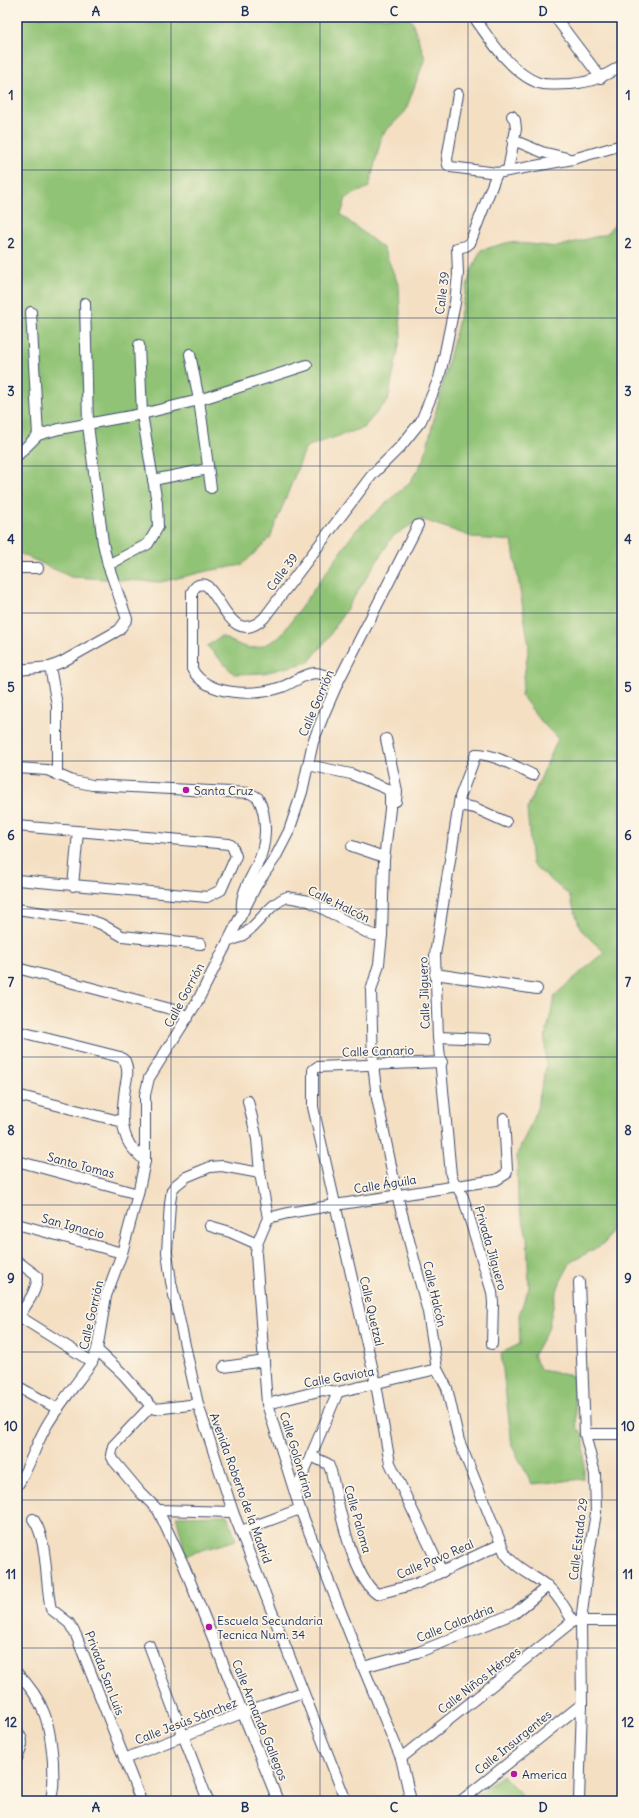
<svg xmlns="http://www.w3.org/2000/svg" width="639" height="1818" font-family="Delius,sans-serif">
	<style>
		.green { fill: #90c374; stroke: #567969 }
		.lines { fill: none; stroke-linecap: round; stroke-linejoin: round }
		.minor-casing { stroke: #3c496d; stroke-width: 12 }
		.minor { stroke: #fff; stroke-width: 10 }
		.grid { fill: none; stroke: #1b2f5e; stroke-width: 1; stroke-opacity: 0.55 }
		.poi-dot { fill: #b5179e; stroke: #fcf5e5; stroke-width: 1.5 }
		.labels { text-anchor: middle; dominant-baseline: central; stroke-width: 3.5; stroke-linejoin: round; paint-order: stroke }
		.street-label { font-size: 12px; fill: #1b2f5e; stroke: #fcf5e5 }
		.poi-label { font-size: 12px; fill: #1b2f5e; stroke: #fcf5e5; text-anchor: start }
		.neatline { fill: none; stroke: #1b2f5e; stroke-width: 1.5 }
		.grid-label { font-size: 13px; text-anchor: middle; font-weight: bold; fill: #1b2f5e }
	</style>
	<rect width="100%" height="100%" fill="#fcf5e5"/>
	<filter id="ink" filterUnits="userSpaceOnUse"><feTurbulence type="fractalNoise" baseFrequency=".025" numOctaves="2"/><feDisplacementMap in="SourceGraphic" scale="8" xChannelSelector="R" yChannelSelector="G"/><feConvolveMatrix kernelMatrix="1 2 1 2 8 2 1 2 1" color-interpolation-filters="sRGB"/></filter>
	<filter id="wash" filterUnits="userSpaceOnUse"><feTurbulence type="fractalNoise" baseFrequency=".012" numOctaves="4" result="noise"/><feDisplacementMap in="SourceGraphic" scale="16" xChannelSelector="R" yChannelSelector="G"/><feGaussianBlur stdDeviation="0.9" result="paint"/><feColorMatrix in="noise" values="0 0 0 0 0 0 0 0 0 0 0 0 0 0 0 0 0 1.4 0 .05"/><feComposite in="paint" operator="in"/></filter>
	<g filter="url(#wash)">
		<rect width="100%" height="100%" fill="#f4dfc3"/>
		<!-- green -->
		<g class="green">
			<path d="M17 17H407L412 21 425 58 405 112 382 135 369 187 346 198 341 215 383 248 399 286 401 336 388 400 363 428 306 447 270 538 242 565 207 571 161 582 71 577 17 552Z"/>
			<path d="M622 217 621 1204 605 1243 571 1262 560 1282 555 1297 548 1329 533 1356 541 1370 573 1376 577 1428 584 1436V1479L532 1484 512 1446 501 1353 520 1344 519 1315 529 1287 527 1236 518 1202 517 1155 536 1112 546 1067 545 1039 555 995 604 952 581 930 569 895 532 864 527 809 558 739 540 720 521 695 529 646 512 541 475 538 421 519 393 536 328 638 309 662 264 673 234 674 207 646 221 636C249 650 252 653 280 637L356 530 410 482 424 459 471 271 481 250 510 242 557 247 606 234Z"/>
			<path d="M227 1515 236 1540 186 1555 176 1516Z"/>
			<path d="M502 1775 521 1794 519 1801H468Z"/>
		</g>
	</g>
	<g filter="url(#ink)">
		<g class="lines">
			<!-- minor casing -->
			<g class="minor-casing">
				<g id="minor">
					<path d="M474 17C489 39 515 78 543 84 552 85 562 84 571 84 592 82 604 77 622 65"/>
					<path d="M555 17 601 78"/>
					<path d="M458 94 447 159 448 165 451 167 497 173 573 159 622 145"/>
					<path d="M513 140 542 152 567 158"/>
					<path d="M508 170 516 129 515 120 512 116"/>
					<path d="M31 312 38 435"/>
					<path d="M190 354 199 400 211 488"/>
					<path d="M17 456 38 435 59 429 142 414 199 400 307 365"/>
					<path d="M153 480 208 469"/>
					<path d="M108 565 148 544 158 527 157 503 142 414 139 345"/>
					<path d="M17 568H38"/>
					<path d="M50 667 57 705V775"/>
					<path d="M17 670 50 667 62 662 119 630 127 619 108 565 103 543 88 425 85 303"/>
					<path d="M338 682C331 678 323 673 315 673 303 674 293 683 282 687 256 696 207 697 192 669V592C195 586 199 583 206 585 224 601 233 646 264 618L372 475 401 446 421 421 439 378 444 357 455 303 458 274 457 248 466 246 470 243 497 173"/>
					<path d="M386 739 397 791 396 801"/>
					<path d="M308 765 351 774 387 789 390 793V809L384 860 382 935 379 964 371 991 373 1064 377 1098 397 1195 428 1312 437 1369 447 1388 459 1441 505 1553C515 1568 533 1575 547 1586 558 1594 565 1609 573 1621"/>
					<path d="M17 768 47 770 73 781 92 785 250 793 258 798C268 817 267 845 257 865 251 879 240 893 242 909"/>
					<path d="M459 805 475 808 506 822"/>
					<path d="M17 826 229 844 232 846 236 856 221 890 207 897 17 880"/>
					<path d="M352 846 384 857"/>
					<path d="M73 886 78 832"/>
					<path d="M17 909 89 920 101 924 122 936 201 944"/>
					<path d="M229 941C254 936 264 906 287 897L309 901 366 932 374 935H382"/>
					<path d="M17 968 178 1011 188 1018"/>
					<path d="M435 974 537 989"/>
					<path d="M17 1031 120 1057 125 1061C129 1070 127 1078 125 1088 123 1106 119 1128 130 1145 134 1151 140 1156 145 1161"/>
					<path d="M438 1037 487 1039"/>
					<path d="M442 1062 317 1067 313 1070V1107L376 1384 390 1463 442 1572"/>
					<path d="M17 1095 123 1122"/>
					<path d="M248 1101 257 1139 260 1173 268 1218 257 1244 256 1254 267 1404 300 1509 363 1667 401 1758 411 1801"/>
					<path d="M17 1161 138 1194"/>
					<path d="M260 1173 222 1166 210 1167 186 1177 176 1185 172 1190 170 1203 167 1252 171 1282 198 1404 233 1512 346 1801"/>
					<path d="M268 1218 288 1213 335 1205 496 1180 506 1174 507 1170 504 1118"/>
					<path d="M17 1224 122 1253"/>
					<path d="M210 1226 230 1232 257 1244"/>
					<path d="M17 1261 37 1276C38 1290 26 1305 19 1316"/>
					<path d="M17 1315 92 1362"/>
					<path d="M492 1344 493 1303 492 1292 463 1197 453 1180 451 1175 438 1037 435 955 460 797 476 754C495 754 516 767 533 775"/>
					<path d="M97 1350 123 1374 151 1406 155 1409 198 1404"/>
					<path d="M224 1367 264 1361"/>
					<path d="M17 1386 58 1409"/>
					<path d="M267 1404 323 1390 338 1392 437 1369"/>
					<path d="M151 1406 113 1446 111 1455 114 1461 140 1492 158 1510 184 1566 278 1801"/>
					<path d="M585 1434H622"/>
					<path d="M311 1456 328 1464 331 1471C338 1501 351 1576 377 1594L416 1584 501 1544"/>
					<path d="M17 1486C30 1467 35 1445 47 1425 60 1403 77 1383 92 1362L97 1350 106 1296 122 1253 138 1194 145 1161V1095L149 1078 197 1002 256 886 275 858 289 831 302 792 313 742 324 714 338 682 418 525"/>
					<path d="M295 1493 338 1392"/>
					<path d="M158 1510 233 1512"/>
					<path d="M33 1519C48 1538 45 1584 51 1609L69 1623 76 1635 141 1801"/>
					<path d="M241 1531 300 1509"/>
					<path d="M576 1621H622"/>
					<path d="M149 1645 208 1801"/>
					<path d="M363 1667 419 1652 515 1613 548 1586"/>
					<path d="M17 1673C45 1701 50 1724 53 1762 53 1775 55 1788 50 1801"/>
					<path d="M17 1731C25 1740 22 1748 17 1758"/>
					<path d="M401 1758 573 1621"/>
					<path d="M124 1759 242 1713 303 1692"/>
					<path d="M461 1801 582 1704"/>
					<path d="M579 1801 582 1704 581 1622 589 1554 596 1513 595 1474 585 1434 579 1282"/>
				</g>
			</g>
			<!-- minor -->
			<use href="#minor" class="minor"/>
		</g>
	</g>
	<!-- grid -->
	<path class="grid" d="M171 17V1801M320 17V1801M468 17V1801M17 170H622M17 318H622M17 466H622M17 613H622M17 761H622M17 909H622M17 1057H622M17 1205H622M17 1352H622M17 1500H622M17 1648H622"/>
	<!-- markers -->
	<g class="poi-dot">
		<circle cx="186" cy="790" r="4"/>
		<circle cx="209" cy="1627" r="4"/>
		<circle cx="514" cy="1774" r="4"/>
	</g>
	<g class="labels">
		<!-- street labels -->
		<g class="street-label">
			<text transform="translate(442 293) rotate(-83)">Calle 39</text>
			<text transform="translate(282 572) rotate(-53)">Calle 39</text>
			<text transform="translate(316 703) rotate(-67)">Calle Gorrión</text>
			<text transform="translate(339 904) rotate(26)">Calle Halcón</text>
			<text transform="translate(424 993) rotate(-92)">Calle Jilguero</text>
			<text transform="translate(184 995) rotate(-62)">Calle Gorrión</text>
			<text transform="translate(378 1051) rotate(-2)">Calle Canario</text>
			<text transform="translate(81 1165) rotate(15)">Santo Tomas</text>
			<text transform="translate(385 1184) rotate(-9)">Calle Águila</text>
			<text transform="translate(73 1226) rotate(15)">San Ignacio</text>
			<text transform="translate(491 1248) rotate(74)">Privada Jilguero</text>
			<text transform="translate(435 1294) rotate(77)">Calle Halcón</text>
			<text transform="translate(372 1311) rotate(77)">Calle Quetzal</text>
			<text transform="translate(91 1315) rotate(-77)">Calle Gorrión</text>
			<text transform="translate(339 1377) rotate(-10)">Calle Gaviota</text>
			<text transform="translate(297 1455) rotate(73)">Calle Golondrina</text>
			<text transform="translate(241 1488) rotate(70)">Avenida Roberto de la Madrid</text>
			<text transform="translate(358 1519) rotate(74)">Calle Paloma</text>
			<text transform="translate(578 1539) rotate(-83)">Calle Estado 29</text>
			<text transform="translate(435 1559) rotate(-23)">Calle Pavo Real</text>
			<text transform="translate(455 1623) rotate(-22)">Calle Calandria</text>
			<text transform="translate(105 1673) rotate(69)">Privada San Luis</text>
			<text transform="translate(479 1680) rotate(-38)">Calle Niños Héroes</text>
			<text transform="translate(260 1720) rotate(68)">Calle Armando Gallegos</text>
			<text transform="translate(186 1721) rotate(-21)">Calle Jesús Sánchez</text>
			<text transform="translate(513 1742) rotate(-39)">Calle Insurgentes</text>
		</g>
		<!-- poi labels -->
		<g class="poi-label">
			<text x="194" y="790">Santa Cruz</text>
			<text x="217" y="1620">Escuela Secundaria<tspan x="217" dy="14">Tecnica Num. 34</tspan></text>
			<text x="522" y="1774">America</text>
		</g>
	</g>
	<!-- margin -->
	<rect width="639" height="1818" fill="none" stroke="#fcf5e5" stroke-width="44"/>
	<rect x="22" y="22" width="595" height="1774" class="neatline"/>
	<g class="grid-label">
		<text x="96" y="16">A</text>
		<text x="245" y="16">B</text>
		<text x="394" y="16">C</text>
		<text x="543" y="16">D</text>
		<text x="11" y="100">1</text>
		<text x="628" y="100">1</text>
		<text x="11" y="248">2</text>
		<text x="628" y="248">2</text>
		<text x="11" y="396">3</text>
		<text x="628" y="396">3</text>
		<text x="11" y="544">4</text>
		<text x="628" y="544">4</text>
		<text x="11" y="692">5</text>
		<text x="628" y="692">5</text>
		<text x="11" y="840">6</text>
		<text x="628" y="840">6</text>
		<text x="11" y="987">7</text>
		<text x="628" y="987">7</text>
		<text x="11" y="1135">8</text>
		<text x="628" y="1135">8</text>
		<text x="11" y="1283">9</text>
		<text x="628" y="1283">9</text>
		<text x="11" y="1431">10</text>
		<text x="628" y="1431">10</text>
		<text x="11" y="1579">11</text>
		<text x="628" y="1579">11</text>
		<text x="11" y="1727">12</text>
		<text x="628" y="1727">12</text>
		<text x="96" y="1812">A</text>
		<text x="245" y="1812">B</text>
		<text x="394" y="1812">C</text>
		<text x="543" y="1812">D</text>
	</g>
</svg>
